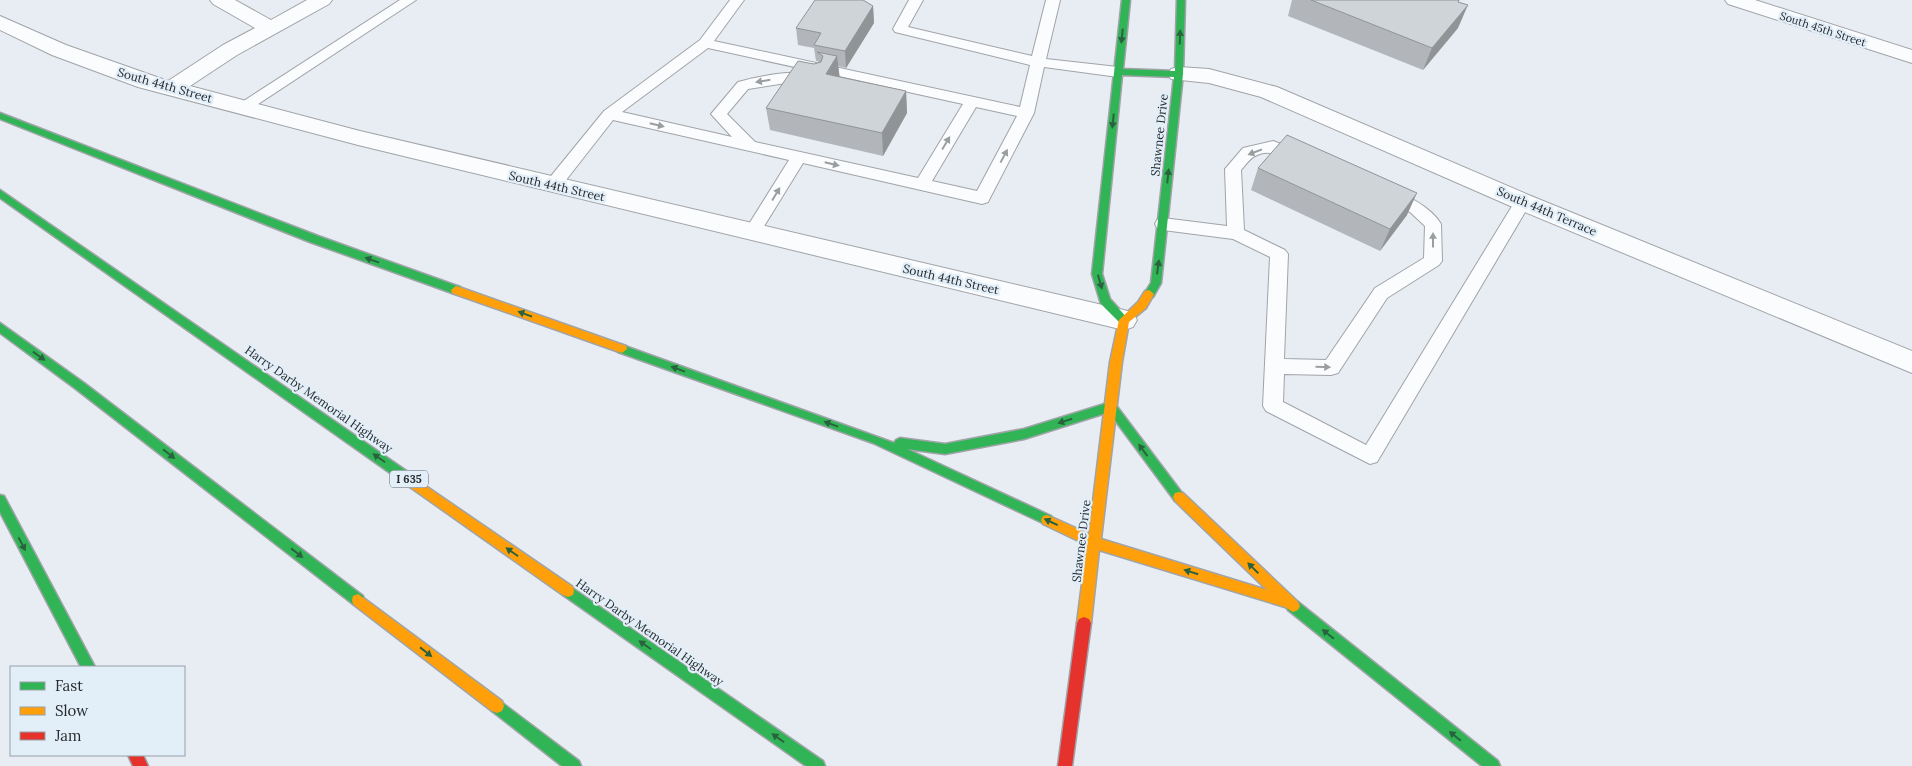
<svg xmlns="http://www.w3.org/2000/svg" width="1912" height="766" font-family="Lora,serif">
	<style>
		.lines { fill: none; stroke-linecap: round; stroke-linejoin: round }
		.lane-casing { stroke: #a0a4a9; stroke-width: 2 }
		.street-casing { stroke: #a0a4a9; stroke-width: 2 }
		.fast-casing { stroke: #a0a4a9; stroke-width: 3 }
		.slow-casing { stroke: #a0a4a9; stroke-width: 3 }
		.jam-casing { stroke: #a0a4a9; stroke-width: 3 }
		.lane { fill: #fbfcfd; fill-rule: evenodd }
		.street { fill: #fbfcfd; fill-rule: evenodd }
		.fast { fill: #30b455; fill-rule: evenodd }
		.slow { fill: #ff9f0a; fill-rule: evenodd }
		.jam { fill: #e5322d; fill-rule: evenodd }
		.wall { fill: #b2b6ba }
		.shaded-wall { fill: #919497 }
		.building { fill: #cfd4d8; stroke: #919497 }
		.oneway { fill: #2a613e }
		.oneway2 { fill: #9b9ea0 }
		.labels { text-anchor: middle; dominant-baseline: central; stroke-width: 4.5; stroke-linejoin: round; paint-order: stroke }
		.far-street-label { font-size: 11px; fill: #262a2e; stroke: #e2eef8 }
		.shield { fill: #e2eef8; stroke: #5e656b; stroke-width: 1 }
		.shield-label { font-size: 11px; font-weight: bold; fill: #262a2e }
		.street-label { font-size: 12px; fill: #262a2e; stroke: #e2eef8 }
	</style>
	<rect width="100%" height="100%" fill="#e7edf3"/>
	<g class="lines">
		<!-- lane casing -->
		<g class="lane-casing">
			<g id="lane">
				<path d="M400 0H416L249 110H239L236 107 239 104Z"/>
				<path d="M730 0H744L714 41 1020 107 1030 65 895 32 893 29 909 0H923L908 27 1032 56 1046 0H1060L1046 59 1118 67 1123 69 1125 72 1123 75 1118 77 1044 67 1034 113 990 198 988 202 982 204 803 163 758 236 752 238 746 236 744 232 789 160 613 120 559 189 553 191 547 189 545 185 547 181 604 111 700 40ZM708 48 963 104 918 178 755 142 727 114 748 89 799 81 810 83 815 81 817 78 815 75C792 69 761 76 738 82L711 114 732 137 622 112ZM976 107 1017 116 977 191 932 181Z"/>
				<path d="M1273 141 1305 153 1307 157 1305 161C1287 166 1275 145 1255 156 1250 158 1245 166 1241 170L1244 230 1285 250 1288 254 1284 359 1326 360 1375 288 1424 258 1425 226 1410 212 1382 200 1380 196 1382 192C1399 187 1433 209 1441 224L1442 261 1439 265 1387 298 1338 373 1331 375 1284 374 1283 402 1366 445 1517 198 1523 196 1529 198 1531 202 1377 462 1370 464 1266 411 1263 406 1270 257 1233 239 1163 230 1157 228 1155 224 1157 220 1163 218 1227 226 1225 169 1243 148Z"/>
			</g>
		</g>
		<!-- street casing -->
		<g class="street-casing">
			<g id="street">
				<path d="M210 0H235L271 20 307 0H332L329 4 237 55 190 86 360 131 1124 310 1133 313 1137 320 1133 327 1124 330 358 145 138 87 52 55 0 30V16L66 45 168 81 223 45 255 28 213 4Z"/>
				<path d="M1725 0H1755L1912 50V63L1728 4Z"/>
				<path d="M1179 67 1209 69 1277 87 1531 196 1912 351V373L1515 208 1261 97 1209 83 1171 79 1168 74 1171 69Z"/>
			</g>
		</g>
		<!-- fast casing -->
		<g class="fast-casing">
			<g id="fast">
				<path d="M1122 0H1130L1123 69 1175 71 1177 0H1185L1183 74 1161 283 1153 297 1149 298 1144 294 1151 283 1174 77 1122 75 1102 274 1110 299 1129 320 1124 324 1120 323 1101 304 1092 274Z"/>
				<path d="M0 113 318 236 460 287 461 290 456 294 452 293 310 242 0 119Z"/>
				<path d="M0 190 418 479 420 483 418 487 414 488 410 487 0 198Z"/>
				<path d="M0 323 84 383 363 596 364 600 363 604 358 606 353 604 76 389 0 333Z"/>
				<path d="M622 345 894 443 896 440 900 438 945 444 1024 429 1111 402 1115 404 1185 497 1183 501 1179 502 1175 501 1109 412 1024 439 945 454 907 449 1051 516 1053 520 1051 524 1047 525 873 443 618 352 617 349 618 346Z"/>
				<path d="M0 495 4 496 95 667H81L0 512Z"/>
				<path d="M568 585 823 761 825 766H806L563 595 562 591 563 587Z"/>
				<path d="M1293 600 1298 602 1498 761 1500 766H1482L1288 610 1286 606 1288 602Z"/>
				<path d="M497 699 579 761 581 766H562L492 711 490 706 492 701Z"/>
			</g>
		</g>
		<!-- slow casing -->
		<g class="slow-casing">
			<g id="slow">
				<path d="M456 286 626 346 627 349 622 353 452 293 451 290Z"/>
				<path d="M1149 290 1154 294 1146 308 1129 322 1122 362 1101 539 1267 590 1175 501 1173 497 1175 493 1179 492 1183 493 1298 602 1300 606 1298 610 1293 612 1285 607 1099 550 1091 623 1089 627 1084 629 1079 627 1077 623 1087 545 1043 524 1041 520 1043 516 1047 515 1089 534 1110 362 1119 320 1138 302 1145 291Z"/>
				<path d="M414 478 573 587 574 591 573 595 568 597 563 595 410 487 408 483 410 479Z"/>
				<path d="M358 594 502 701 504 706 502 711 497 713 492 711 353 604 352 600 353 596Z"/>
			</g>
		</g>
		<!-- jam casing -->
		<g class="jam-casing">
			<g id="jam">
				<path d="M1084 617 1089 619 1091 623 1072 766H1058L1077 623 1079 619Z"/>
				<path d="M128 755H143L148 766H133Z"/>
			</g>
		</g>
		<!-- lane -->
		<use href="#lane" class="lane"/>
		<!-- street -->
		<use href="#street" class="street"/>
		<!-- fast -->
		<use href="#fast" class="fast"/>
		<!-- slow -->
		<use href="#slow" class="slow"/>
		<!-- jam -->
		<use href="#jam" class="jam"/>
	</g>
	<!-- wall -->
	<g class="wall">
		<path d="M1292 0H1459L1458 2V28L1423 70 1288 16Z"/>
		<path d="M865 1 873 6 874 23 846 68 838 66 839 76 906 91 907 113 883 156 770 130 766 108 814 64 818 63V61H816L814 48 798 45 796 28Z"/>
		<path d="M1258 168 1407 215 1380 251 1251 190Z"/>
	</g>
	<!-- shaded-wall -->
	<g class="shaded-wall">
		<path d="M1468 5 1458 28 1423 70 1432 48Z"/>
		<path d="M873 6 874 23 846 68 845 51Z"/>
		<path d="M837 56 840 79 826 74Z"/>
		<path d="M906 91 907 113 883 156 882 133Z"/>
		<path d="M1417 193 1407 215 1380 251 1390 229Z"/>
	</g>
	<!-- building -->
	<g class="building">
		<path d="M815 0H863L873 6 845 51 814 45 821 33 796 28Z"/>
		<path d="M1311 0H1459L1458 2 1468 5 1432 48Z"/>
		<path d="M817 52 837 56 826 74 906 91 882 133 766 108 798 61 814 64 821 62 823 56Z"/>
		<path d="M1287 135 1417 193 1390 229 1258 168Z"/>
	</g>
	<!-- one-way arrows -->
	<defs><path id="oneway-solid" d="M-6-.8H1V-3.2L6.5 0L1 3.2V.8H-6Z" transform="scale(1.25)"/></defs>
	<g class="oneway">
		<use href="#oneway-solid" transform="translate(1122 36) rotate(96)"/>
		<use href="#oneway-solid" transform="translate(1180 37) rotate(-88)"/>
		<use href="#oneway-solid" transform="translate(1113 121) rotate(96)"/>
		<use href="#oneway-solid" transform="translate(1168 176) rotate(-84)"/>
		<use href="#oneway-solid" transform="translate(372 260) rotate(-160)"/>
		<use href="#oneway-solid" transform="translate(1158 267) rotate(-82)"/>
		<use href="#oneway-solid" transform="translate(1100 282) rotate(74)"/>
		<use href="#oneway-solid" transform="translate(525 314) rotate(-160)"/>
		<use href="#oneway-solid" transform="translate(39 356) rotate(36)"/>
		<use href="#oneway-solid" transform="translate(678 369) rotate(-160)"/>
		<use href="#oneway-solid" transform="translate(1065 421) rotate(163)"/>
		<use href="#oneway-solid" transform="translate(831 424) rotate(-160)"/>
		<use href="#oneway-solid" transform="translate(1143 450) rotate(-126)"/>
		<use href="#oneway-solid" transform="translate(169 454) rotate(38)"/>
		<use href="#oneway-solid" transform="translate(379 458) rotate(-145)"/>
		<use href="#oneway-solid" transform="translate(1051 522) rotate(-155)"/>
		<use href="#oneway-solid" transform="translate(22 544) rotate(62)"/>
		<use href="#oneway-solid" transform="translate(512 552) rotate(-145)"/>
		<use href="#oneway-solid" transform="translate(297 553) rotate(38)"/>
		<use href="#oneway-solid" transform="translate(1253 568) rotate(-136)"/>
		<use href="#oneway-solid" transform="translate(1191 572) rotate(-163)"/>
		<use href="#oneway-solid" transform="translate(1328 634) rotate(-141)"/>
		<use href="#oneway-solid" transform="translate(645 645) rotate(-145)"/>
		<use href="#oneway-solid" transform="translate(426 652) rotate(38)"/>
		<use href="#oneway-solid" transform="translate(1455 736) rotate(-141)"/>
		<use href="#oneway-solid" transform="translate(778 738) rotate(-145)"/>
	</g>
	<g class="oneway2">
		<use href="#oneway-solid" transform="translate(763 81) rotate(171)"/>
		<use href="#oneway-solid" transform="translate(657 125) rotate(13)"/>
		<use href="#oneway-solid" transform="translate(946 143) rotate(-59)"/>
		<use href="#oneway-solid" transform="translate(1255 152) rotate(159)"/>
		<use href="#oneway-solid" transform="translate(1004 156) rotate(-62)"/>
		<use href="#oneway-solid" transform="translate(832 164) rotate(13)"/>
		<use href="#oneway-solid" transform="translate(776 194) rotate(-59)"/>
		<use href="#oneway-solid" transform="translate(1433 240) rotate(-90)"/>
		<use href="#oneway-solid" transform="translate(1323 367) rotate(2)"/>
	</g>
	<g class="labels">
		<!-- far-street labels -->
		<g class="far-street-label">
			<text transform="translate(1823 29) rotate(18)">South 45th Street</text>
		</g>
		<!-- shield labels -->
		<rect class="shield" x="390" y="470.5" width="38" height="17" rx="4"/>
		<g class="shield-label">
			<text x="409" y="479">I 635</text>
		</g>
		<!-- street labels -->
		<g class="street-label">
			<text transform="translate(165 85) rotate(16)">South 44th Street</text>
			<text transform="translate(1159 135) rotate(-84)">Shawnee Drive</text>
			<text transform="translate(557 186) rotate(13)">South 44th Street</text>
			<text transform="translate(1547 211) rotate(23)">South 44th Terrace</text>
			<text transform="translate(951 279) rotate(13)">South 44th Street</text>
			<text transform="translate(319 399) rotate(35)">Harry Darby Memorial Highway</text>
			<text transform="translate(1081 541) rotate(-83)">Shawnee Drive</text>
			<text transform="translate(650 632) rotate(35)">Harry Darby Memorial Highway</text>
		</g>
	</g>
	<!-- legend -->
	<rect x="10" y="666" width="175" height="90" fill="#e2eef8" stroke="#97a0a7"/>
	<rect x="20" y="682" width="25" height="8" fill="#30b455" stroke="#97a0a7"/>
	<text x="55" y="691" font-size="15" fill="#262a2e">Fast</text>
	<rect x="20" y="707" width="25" height="8" fill="#ff9f0a" stroke="#97a0a7"/>
	<text x="55" y="716" font-size="15" fill="#262a2e">Slow</text>
	<rect x="20" y="732" width="25" height="8" fill="#e5322d" stroke="#97a0a7"/>
	<text x="55" y="741" font-size="15" fill="#262a2e">Jam</text>
</svg>
